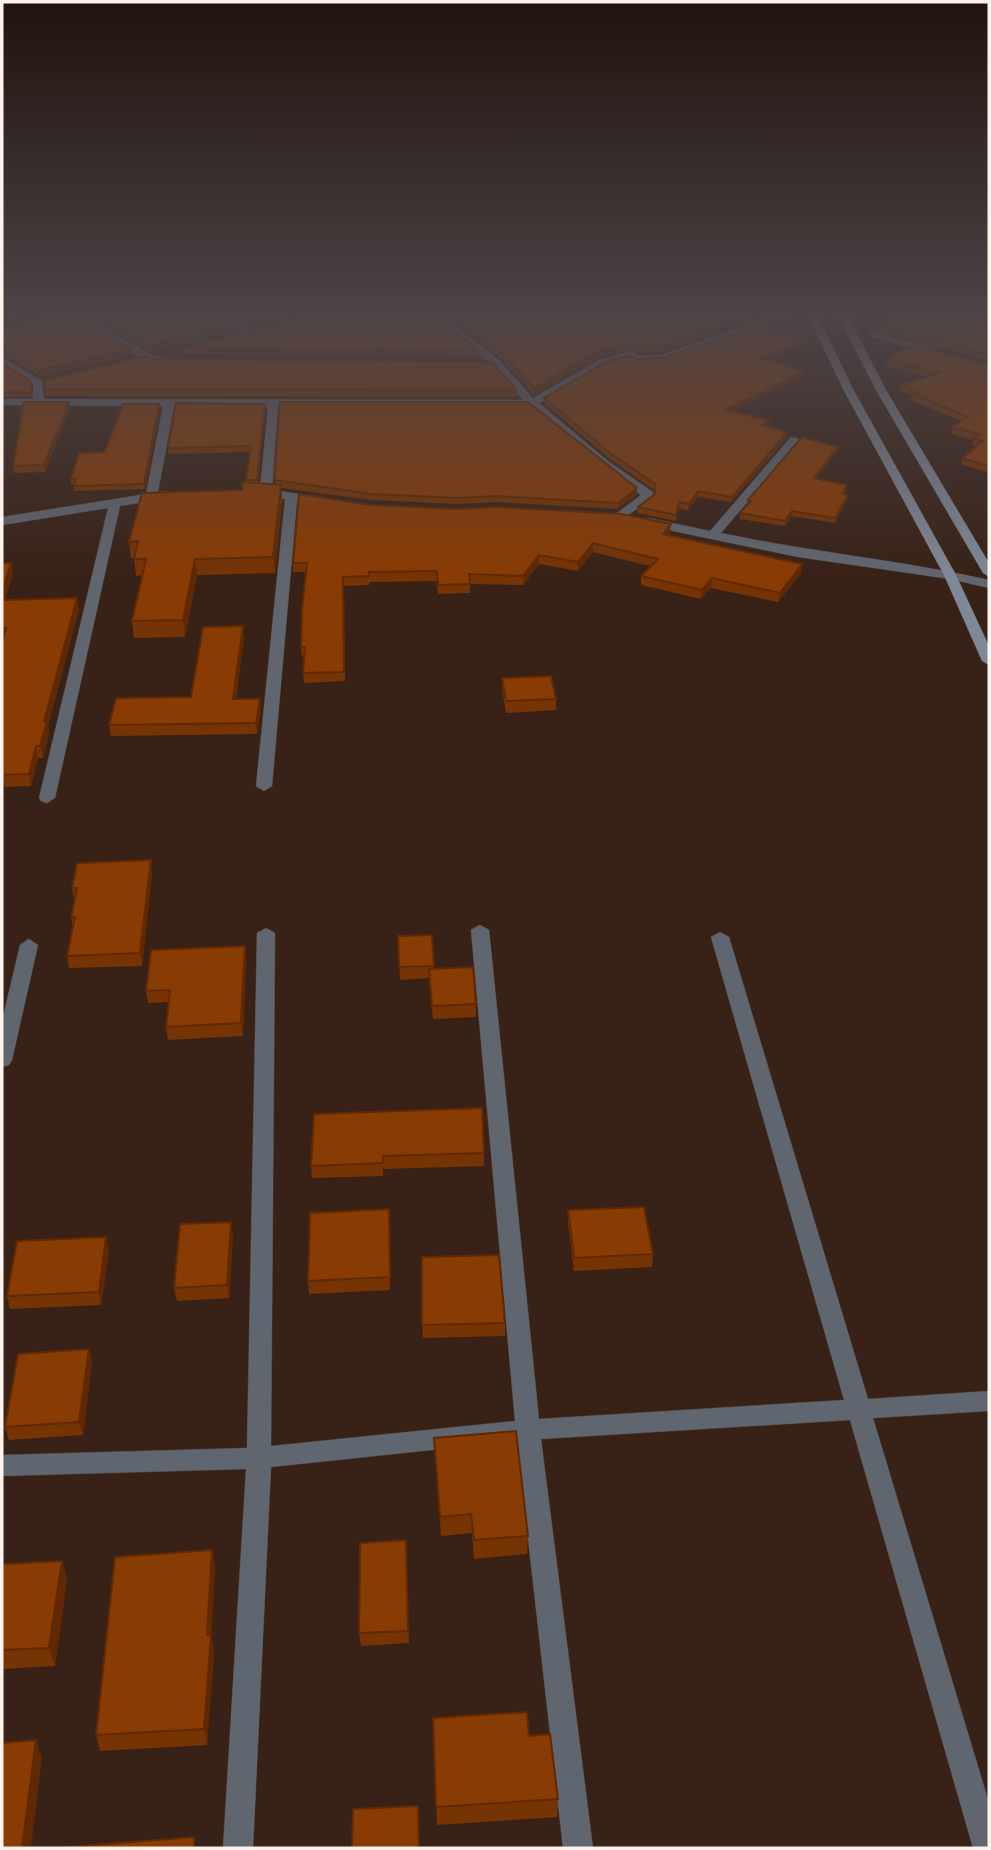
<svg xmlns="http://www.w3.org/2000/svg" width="991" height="1850" font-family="Roboto,sans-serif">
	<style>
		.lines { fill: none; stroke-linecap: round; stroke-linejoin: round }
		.street-casing { stroke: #543f35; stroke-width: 1 }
		.secondary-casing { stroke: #543f35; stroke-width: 1 }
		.street { fill: #606670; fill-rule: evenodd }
		.secondary { fill: #7f8898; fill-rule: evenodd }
		.wall { fill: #763303 }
		.shaded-wall { fill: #602903 }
		.building { fill: #893b04; stroke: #602903; stroke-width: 2 }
	</style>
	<rect width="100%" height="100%" fill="#382217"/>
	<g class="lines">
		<!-- street casing -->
		<g class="street-casing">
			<g id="street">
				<path d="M68 316H81L150 354 172 360 167 363 143 359Z"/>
				<path d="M215 316H228L255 333 247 335Z"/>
				<path d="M432 316H443L500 361 533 398 599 360 631 351 640 356 660 355 776 316H792L665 360 638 362 629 358 607 364 539 403 608 461 653 492V498L621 520 617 519V513L641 495 600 465 529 406H278L272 490 321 497 327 501 321 505 297 501 272 786 264 791 256 786 285 499 259 496 253 492 260 489 268 407 174 406 158 492 164 491 170 495 164 499 120 506 55 798 47 803 41 801 39 798 108 508 2 525V517L146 494 163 406 2 405V399H33V384L2 364V357L42 381 44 399 523 400 492 365Z"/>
				<path d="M872 331 937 349 938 351 933 354 869 336V332Z"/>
				<path d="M791 437 801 439 721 533C810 552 901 560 989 580V588L950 579 798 557 649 526 643 522 649 518 710 531Z"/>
				<path d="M480 925 489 930 539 1419 844 1400 711 937 720 932 729 937 868 1399 989 1391V1411L873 1418 989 1803V1848H973L850 1420 541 1439 593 1848H563L517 1441 271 1467 253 1848H223L246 1469 2 1476V1455L247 1448 257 933 266 928 275 933 271 1446 515 1421 471 930Z"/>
				<path d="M29 939 38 945 12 1060 9 1065 2 1067V1021L20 945Z"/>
			</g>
		</g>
		<!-- secondary casing -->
		<g class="secondary-casing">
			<g id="secondary">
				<path d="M808 316H818L853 389 956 575 989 646V665L982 661 944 575 843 389Z"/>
				<path d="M838 316H848L886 390 989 563V577L983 573 876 390Z"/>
			</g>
		</g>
		<!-- street -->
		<use href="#street" class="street"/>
		<!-- secondary -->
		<use href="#secondary" class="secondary"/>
	</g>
	<!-- wall -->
	<g class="wall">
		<path d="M87 316H219L234 325V331L150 351Z"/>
		<path d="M234 316H295L251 327Z"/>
		<path d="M447 316H763L660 352 641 353 630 348 598 357 534 395 502 359Z"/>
		<path d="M989 321V361L880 331 881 325Z"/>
		<path d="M2 330 131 349 132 355 40 376 2 354Z"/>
		<path d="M805 341V346L768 360 804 376 733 411 769 420V425L767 427 787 432V438L731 502 698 497 688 510 678 508 676 521 637 513 638 507 655 495 654 490 610 459 544 403V398L638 359 666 357Z"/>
		<path d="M181 349 479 351V357L182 355Z"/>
		<path d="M153 359 517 390V397L46 396 45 389Z"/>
		<path d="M886 359 989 365V473L961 464 962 458 977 446 972 445 973 440 951 434 952 427 961 421 911 400 912 396 900 391 901 385 929 377 885 365Z"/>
		<path d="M2 363 30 381 32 396 2 397Z"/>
		<path d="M69 402 70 408 45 472 14 473 13 466Z"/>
		<path d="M160 409 145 489 74 491V484H71V479Z"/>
		<path d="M265 410 258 483 275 484 274 480 637 495 617 509 496 502 458 504 372 500 281 488 282 500 275 573 197 575 185 637 134 638 132 621 142 575 136 576 134 558H131L129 542 242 490 246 482 250 452 168 454V448Z"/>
		<path d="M838 447 837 452 816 479 846 490 844 494 848 495 847 500 835 523 792 516 785 526 740 519V513L748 504V500Z"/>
		<path d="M371 505 670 533 668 535 802 564 801 573 778 602 711 588 701 599 641 585V576L650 566 593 552 578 571 539 564 523 585 470 584V593L438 594 437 581 370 582 369 585 344 586 345 681 304 683 303 673 304 656H302L301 647 306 572H293V563Z"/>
		<path d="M2 563 13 573 5 600 77 598 79 609 48 726 49 734 43 758H38L31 786 2 787V642L3 639H2Z"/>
		<path d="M244 637 236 699 261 710 257 734 111 736 109 725 191 697Z"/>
		<path d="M502 678 556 699V710L506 713 502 689Z"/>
		<path d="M152 873 142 966 69 968 67 956 73 927 71 917 74 899 72 888Z"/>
		<path d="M432 935 434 969 476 1004V1017L433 1019 429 978 400 980 398 936Z"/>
		<path d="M246 958 243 1036 168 1040 166 1027 169 1002 148 1003 146 991Z"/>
		<path d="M314 1114 484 1153V1166L383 1169V1176L312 1178 311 1166Z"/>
		<path d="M568 1210 653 1254 652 1267 574 1271 568 1223Z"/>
		<path d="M389 1222 390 1290 309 1294 308 1281Z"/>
		<path d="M233 1235 229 1298 177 1301 174 1288Z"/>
		<path d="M109 1250 101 1305 10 1309 7 1296Z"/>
		<path d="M505 1323V1336L423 1338 422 1325Z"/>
		<path d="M89 1349 92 1362 83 1435 9 1440 5 1427Z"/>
		<path d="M434 1438 528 1536 527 1554 474 1559 472 1533 441 1536Z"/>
		<path d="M406 1540 409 1643 361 1646 359 1633Z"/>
		<path d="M62 1561 67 1579 55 1666 2 1669V1564Z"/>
		<path d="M215 1566 211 1635 214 1651 207 1745 100 1751 96 1735Z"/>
		<path d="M433 1718 529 1736 558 1799 557 1817 437 1825Z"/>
	</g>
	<!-- shaded-wall -->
	<g class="shaded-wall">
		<path d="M10 316H34L2 324V318Z"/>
		<path d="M271 316H295L251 327V321Z"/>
		<path d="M747 316H763L660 352V346Z"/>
		<path d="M234 325V331L150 351V345Z"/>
		<path d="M805 341V346L760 363 761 358Z"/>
		<path d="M631 343 630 348 598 357 534 395V388L599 351Z"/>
		<path d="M131 349 132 355 40 376 39 370Z"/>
		<path d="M805 371 804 376 725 415V410Z"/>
		<path d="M69 402 70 408 45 472 44 465Z"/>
		<path d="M159 404 160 409 145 489 144 484Z"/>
		<path d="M265 404V410L258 486 257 480Z"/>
		<path d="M769 420V425L761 431 762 425Z"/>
		<path d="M787 432V438L731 502 732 497Z"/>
		<path d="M838 447 837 452 813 483 814 478Z"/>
		<path d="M281 485 282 500 275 573 273 557Z"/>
		<path d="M637 488V495L617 509 618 503Z"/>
		<path d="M698 491V497L688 510 689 504Z"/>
		<path d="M848 495 847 500 835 523V518Z"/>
		<path d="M792 511V516L785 526V521Z"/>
		<path d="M671 524 670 533 663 542V534Z"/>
		<path d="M593 543V552L578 571V562Z"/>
		<path d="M539 555V564L523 585V576Z"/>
		<path d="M195 559 197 575 185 637 183 620Z"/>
		<path d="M11 563 13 573 2 609V592Z"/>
		<path d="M802 564 801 573 778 602 780 593Z"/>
		<path d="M712 578 711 588 701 599 702 590Z"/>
		<path d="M77 598 79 609 48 726 49 734 43 758 40 746 44 722Z"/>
		<path d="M243 626 244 637 234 710 233 699Z"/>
		<path d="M260 699 261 710 257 734 256 723Z"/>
		<path d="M36 746 38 758 31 786 29 774Z"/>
		<path d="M151 860 152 873 142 966 140 953Z"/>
		<path d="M245 946 246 958 243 1036 241 1023Z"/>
		<path d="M231 1222 233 1235 229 1298 227 1285Z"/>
		<path d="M106 1237 109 1250 101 1305 99 1292Z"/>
		<path d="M89 1349 92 1362 83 1435 79 1422Z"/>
		<path d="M212 1550 215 1566 211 1642V1635L214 1651 207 1745 204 1729Z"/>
		<path d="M62 1561 67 1579 55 1666 49 1648Z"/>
		<path d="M36 1740 42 1758 31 1848H22Z"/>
	</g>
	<!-- building -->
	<g class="building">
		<path d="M50 316H73L131 349 39 370 2 349 3 343 2 342V330Z"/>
		<path d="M97 316H219L234 325 150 345Z"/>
		<path d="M243 316H271L251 321Z"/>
		<path d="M312 316H436L479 351 181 349Z"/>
		<path d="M454 316H747L660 346 641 347 631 343 599 351 534 388 502 353Z"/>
		<path d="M896 316H976L989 321V355L881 325Z"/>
		<path d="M758 326 805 341 761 358 805 371 725 410 769 420 762 425 787 432 732 497 698 491 689 504 679 502 676 515 638 507 655 494V484L610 453 544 398 608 361 629 356 638 359 666 357Z"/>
		<path d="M913 345 989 365V466L962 458 983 441 973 439 979 434 952 427 968 417 912 393 918 392 901 385 940 373 886 359Z"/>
		<path d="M146 356 153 359 492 362 517 390 45 389V380Z"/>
		<path d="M2 363 30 381 31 392H2Z"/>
		<path d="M24 402H69L44 465 13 466Z"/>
		<path d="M280 402H528L637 488 618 503 496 496 458 498 372 494 274 480Z"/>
		<path d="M176 403 265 404 257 480H246L251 446 168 448Z"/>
		<path d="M123 404H159L144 484 73 486 76 479H71L79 453 105 452Z"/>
		<path d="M802 437 838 447 814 478 847 485 842 494 848 495 835 518 792 511 785 521 740 513 751 501 748 500Z"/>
		<path d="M243 482 281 485 273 557 195 559 183 620 132 621 146 559H134L138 541 129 542 142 493 242 490Z"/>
		<path d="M299 494 371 505 458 509 496 507 621 514 671 524 663 534 672 536 802 564 780 593 712 578 702 590 641 576 658 559 593 543 578 562 539 555 523 576 469 574 470 584 438 585 437 571 369 572V576L343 577 344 672 303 673 305 647H301L302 610 307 563H293Z"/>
		<path d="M2 563H11L2 592Z"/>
		<path d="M77 598 44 722H47L40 746H36L29 774 2 775V642L6 628H2V600Z"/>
		<path d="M243 626 233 699H260L256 723 109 725 116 698 191 697 203 627Z"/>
		<path d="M551 676 556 699 506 701 502 678Z"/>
		<path d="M151 860 140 953 67 956 75 917H71L77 888H72L77 863Z"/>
		<path d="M432 935 434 966 399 967 398 936Z"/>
		<path d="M245 946 241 1023 166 1027 170 990 146 991 151 950Z"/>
		<path d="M473 967 476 1004 432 1006 429 969Z"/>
		<path d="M482 1108 484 1153 383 1156V1163L311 1166 314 1114Z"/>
		<path d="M644 1207 653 1254 574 1258 568 1210Z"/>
		<path d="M389 1209 390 1277 308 1281 310 1213Z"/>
		<path d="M231 1222 227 1285 174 1288 180 1224Z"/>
		<path d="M106 1237 99 1292 7 1296 17 1241Z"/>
		<path d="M499 1255 505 1323 422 1325V1257Z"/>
		<path d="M89 1349 79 1422 5 1427 18 1354Z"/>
		<path d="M516 1431 528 1536 474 1540 471 1514 440 1517 434 1438Z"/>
		<path d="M406 1540 408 1631 359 1633 360 1543Z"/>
		<path d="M212 1550 207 1635H211L204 1729 96 1735 115 1557Z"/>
		<path d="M62 1561 49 1648 2 1650V1564Z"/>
		<path d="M527 1712 529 1736 550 1734 558 1799 436 1807 433 1718Z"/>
		<path d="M36 1740 22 1848H2V1743Z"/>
		<path d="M418 1806 419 1848H352L353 1809Z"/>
		<path d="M194 1837V1848H67L68 1847Z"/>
	</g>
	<!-- sky -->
	<linearGradient id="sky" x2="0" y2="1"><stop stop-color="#1f130d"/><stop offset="0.55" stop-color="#4d4447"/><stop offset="1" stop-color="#4d4447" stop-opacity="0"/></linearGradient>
	<rect width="991" height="575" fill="url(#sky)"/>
	<!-- border -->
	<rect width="991" height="1850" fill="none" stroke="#fef2ec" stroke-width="7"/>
</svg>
